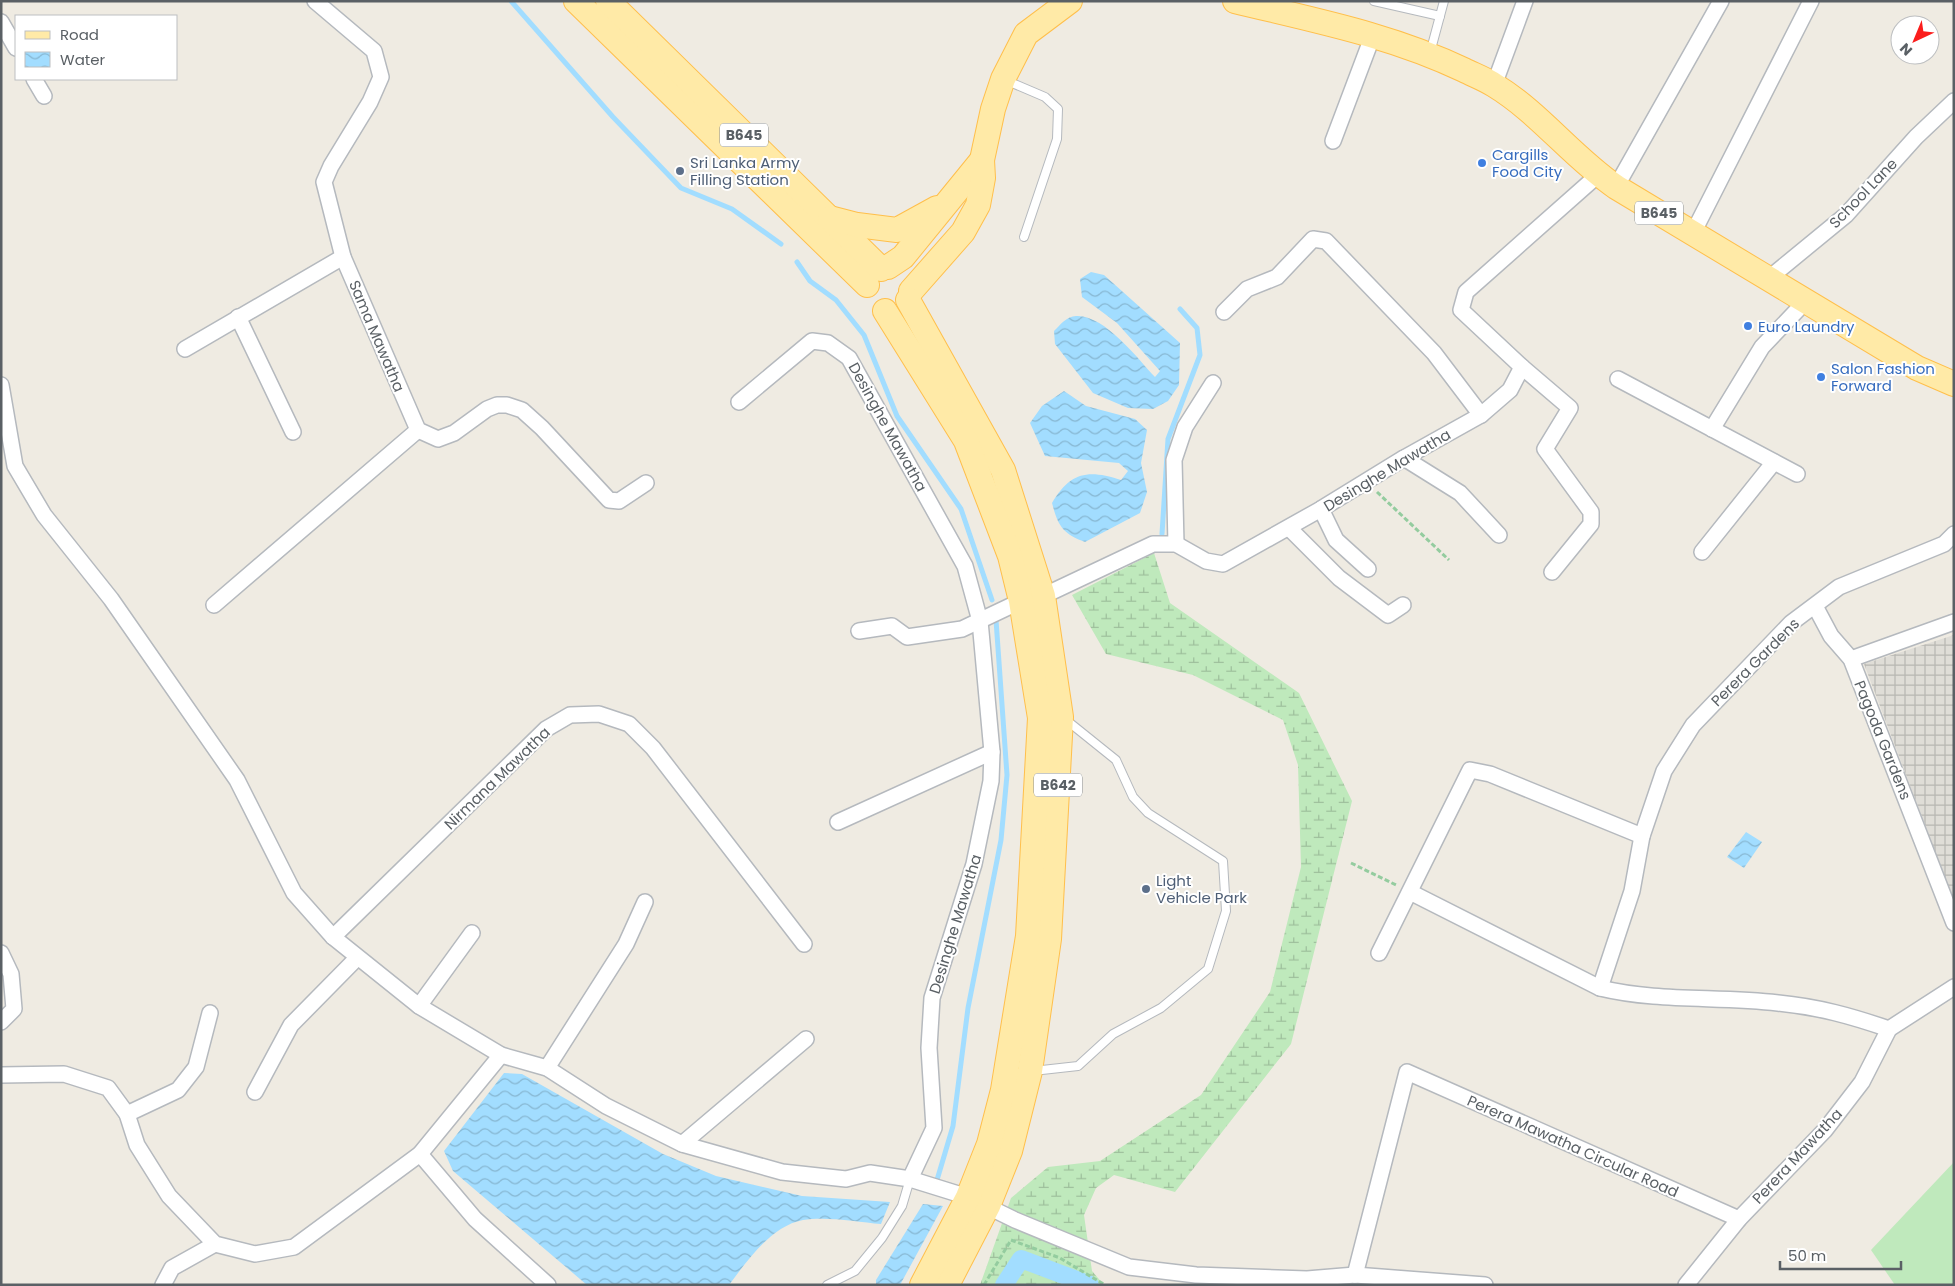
<svg xmlns="http://www.w3.org/2000/svg" width="1955" height="1286" font-family="Poppins,sans-serif">
	<style>
		.industrial { fill: url(#industrial-grid) }
		.wetland { fill: url(#wetland-marsh) }
		.garden { fill: #bfe9bc }
		.water { fill: url(#water-waves) }
		.lines { fill: none; stroke-linecap: round; stroke-linejoin: round }
		.stream { stroke: #a2ddff; stroke-width: 5 }
		.canal { stroke: #a2ddff; stroke-width: 18 }
		.service-casing { stroke: #b5b9be; stroke-width: 10 }
		.minor-casing { stroke: #b5b9be; stroke-width: 18 }
		.primary-casing { stroke: #ffbf4b; stroke-width: 26 }
		.path { stroke: #94cc9f; stroke-width: 3; stroke-dasharray: 5 2.5; stroke-linecap: butt }
		.service { stroke: #fff; stroke-width: 8 }
		.minor { stroke: #fff; stroke-width: 15 }
		.primary { stroke: #ffeaa7; stroke-width: 24 }
		.shop-dot { fill: #3f7fe0; stroke: #fff; stroke-width: 2 }
		.service-dot { fill: #5c6f8a; stroke: #fff; stroke-width: 2 }
		.labels { text-anchor: middle; dominant-baseline: central; stroke-width: 4; stroke-linejoin: round; paint-order: stroke }
		.shield { fill: #fff; stroke: #8c9093; stroke-width: 1 }
		.shield-label { font-size: 14px; font-weight: bold; fill: #5a6065 }
		.shop-label { font-size: 15px; fill: #366cbe; stroke: #fff; text-anchor: start }
		.service-label { font-size: 15px; fill: #4e5e75; stroke: #fff; text-anchor: start }
		.street-label { font-size: 15px; fill: #5a6065; stroke: #fff }
	</style>
	<defs>
		<pattern id="industrial-grid" width="8" height="8" patternUnits="userSpaceOnUse" patternTransform="scale(1.25)"><rect width="8" height="8" fill="#dfddd7"/><path d="M0 4h8M4 0v8" fill="none" stroke="#b8b7b2"/></pattern>
		<pattern id="wetland-marsh" width="20" height="14" patternUnits="userSpaceOnUse" patternTransform="scale(1.25)"><rect width="20" height="14" fill="#bfe9bc"/><path d="M1 5h8M5 5V1M11 12h8M15 12V8" fill="none" stroke="#9ec09c"/></pattern>
		<pattern id="water-waves" width="16" height="10" patternUnits="userSpaceOnUse" patternTransform="scale(1.25)"><rect width="16" height="10" fill="#a2ddff"/><path d="M0 5q4-4 8 0t8 0" fill="none" stroke="#87b7d2"/></pattern>
	</defs>
	<rect width="100%" height="100%" fill="#efebe2"/>
	<!-- industrial -->
	<path class="industrial" d="M1954 635V901L1864 664Z"/>
	<!-- wetland -->
	<path class="wetland" d="M1154 553 1170 603 1299 693 1352 801 1291 1044 1175 1192 1114 1175 1096 1188 1084 1215 1092 1271 1104 1285H980L1011 1198 1048 1167 1100 1161 1201 1095 1270 992 1301 867 1298 765 1283 720 1193 675 1106 654 1072 595Z"/>
	<!-- garden -->
	<path class="garden" d="M1954 1162V1285H1895L1871 1250Z"/>
	<!-- water -->
	<g class="water">
		<path d="M1091 272 1104 275 1180 343 1179 385 1168 401 1153 409 1128 408 1093 393 1055 344 1054 331C1060 325 1067 316 1076 316 1104 314 1138 359 1155 377L1160 371 1117 323 1082 297 1080 279Z"/>
		<path d="M1064 391 1086 406 1135 419 1147 430 1141 463 1147 492 1140 513 1085 542C1063 534 1058 526 1052 503 1070 472 1088 469 1121 480L1128 471 1119 463 1045 456 1030 423 1042 406Z"/>
		<path d="M1746 832 1762 842 1744 868 1727 857Z"/>
		<path d="M504 1073 522 1074 663 1154 716 1176 802 1196 890 1202 881 1224C858 1222 826 1216 803 1220 771 1226 747 1261 729 1285H587L453 1171 444 1151Z"/>
		<path d="M923 1204 943 1206 900 1285H876V1280Z"/>
	</g>
	<g class="lines">
		<!-- stream -->
		<g class="stream">
			<path d="M511 1 613 117 681 188 732 209 781 244"/>
			<path d="M797 262 810 281 836 300 864 335 897 416 961 509 992 600"/>
			<path d="M1162 534 1168 439 1200 355 1197 328 1180 309"/>
			<path d="M937 1180 953 1126 968 1008 1001 840 1007 775 996 620"/>
		</g>
		<!-- canal -->
		<path class="canal" d="M1004 1285 1021 1259 1090 1285"/>
		<!-- service casing -->
		<g class="service-casing">
			<g id="service">
				<path d="M1374 1 1440 16"/>
				<path d="M1430 53 1444 1"/>
				<path d="M1005 80 1045 97 1058 109 1057 139 1024 237"/>
				<path d="M1033 1071 1078 1066 1113 1034 1161 1008 1208 969 1226 911 1223 861 1148 813 1133 797 1116 760 1065 719"/>
				<path d="M827 1285 855 1271 882 1238 902 1206 910 1179"/>
			</g>
		</g>
		<!-- minor casing -->
		<g class="minor-casing">
			<g id="minor">
				<path d="M315 1 374 51 381 77 370 102 331 166 324 182 343 257 418 430 438 439 454 433 487 409 497 405H507L522 410 542 428 609 500 619 501 646 483"/>
				<path d="M1 22 16 48"/>
				<path d="M34 79 44 96"/>
				<path d="M1494 85 1525 1"/>
				<path d="M1333 141 1373 35"/>
				<path d="M1616 187 1721 1"/>
				<path d="M1693 233 1811 1"/>
				<path d="M1768 279 1846 215 1916 137 1954 101"/>
				<path d="M1224 312 1247 289 1277 277 1313 239 1326 241 1434 353 1481 415"/>
				<path d="M238 317 293 432"/>
				<path d="M185 349 343 257"/>
				<path d="M1522 367 1570 408 1545 449 1591 512V524L1552 572"/>
				<path d="M1618 379 1797 474"/>
				<path d="M1 385 15 466 44 515 111 599 237 780 294 893 333 937 419 1006 501 1055 547 1068 606 1106 682 1144 782 1172 846 1179 870 1173 910 1179 968 1197 1015 1220 1129 1267 1196 1275 1307 1279 1355 1275 1485 1285"/>
				<path d="M739 402 812 341 828 343 849 358 965 566 980 621 992 752 991 781 974 864 932 998 929 1048 934 1128 910 1179"/>
				<path d="M1712 429 1762 347 1805 302"/>
				<path d="M1404 458 1460 493 1499 535"/>
				<path d="M1321 509 1336 540 1368 569"/>
				<path d="M1289 528 1339 578 1388 615 1403 605"/>
				<path d="M1176 544 1174 460 1185 427 1213 383"/>
				<path d="M1702 552 1774 462"/>
				<path d="M214 605 418 430"/>
				<path d="M1815 606 1831 636 1851 659 1954 923"/>
				<path d="M859 631 892 626 907 637 962 629 1021 601 1043 596 1153 544H1176L1206 561 1223 564 1321 509 1404 458 1481 415 1510 390 1522 367 1461 310 1466 292 1598 175"/>
				<path d="M1851 659 1954 622"/>
				<path d="M838 822 992 752"/>
				<path d="M1410 892 1600 988C1658 1002 1718 996 1778 1003 1819 1007 1851 1016 1889 1029"/>
				<path d="M333 937 546 729 570 715 599 714 629 724 653 748 804 944"/>
				<path d="M1 953 11 974 14 1009 1 1022"/>
				<path d="M1379 953 1470 770 1490 774 1642 836"/>
				<path d="M1600 988 1632 891 1642 836 1664 771 1693 725 1791 623 1839 587 1944 544 1954 534"/>
				<path d="M419 1006 472 933"/>
				<path d="M547 1068 626 944 645 902"/>
				<path d="M1 1075 64 1074 108 1088 127 1114 137 1145 169 1196 215 1244 255 1254 294 1247 420 1154 501 1055"/>
				<path d="M255 1092 291 1025 357 958"/>
				<path d="M127 1114 178 1090 196 1067 210 1013"/>
				<path d="M682 1144 806 1039"/>
				<path d="M420 1154 475 1219 548 1285"/>
				<path d="M1355 1275 1407 1072 1739 1219"/>
				<path d="M163 1285 172 1268 215 1244"/>
				<path d="M1686 1285 1739 1219 1825 1130 1862 1082 1889 1029 1954 987"/>
			</g>
		</g>
		<!-- primary casing -->
		<g class="primary-casing">
			<g id="primary">
				<path d="M576 1 867 285"/>
				<path d="M608 1 881 269"/>
				<path d="M1235 1C1313 20 1391 35 1464 70 1474 75 1485 79 1494 85 1540 113 1572 157 1616 187L1917 368 1954 384"/>
				<path d="M830 218 857 225 897 230 937 208"/>
				<path d="M888 267 903 257 982 160"/>
				<path d="M911 291 963 232 978 205 983 178 982 160 993 109 1003 79 1026 34 1070 1"/>
				<path d="M908 300 1003 470 1043 596 1061 717 1049 939 1030 1071 1010 1151 988 1206 947 1285"/>
				<path d="M885 311 966 441 1010 556 1021 601 1040 718 1028 936 1003 1090 989 1144 968 1197 922 1285"/>
			</g>
		</g>
		<!-- path -->
		<g class="path">
			<path d="M1377 492 1449 560"/>
			<path d="M1351 863 1396 885"/>
			<path d="M984 1285 1011 1240 1060 1258 1105 1285"/>
		</g>
		<!-- service -->
		<use href="#service" class="service"/>
		<!-- minor -->
		<use href="#minor" class="minor"/>
		<!-- primary -->
		<use href="#primary" class="primary"/>
	</g>
	<!-- markers -->
	<g class="shop-dot">
		<circle cx="1482" cy="163" r="5"/>
		<circle cx="1748" cy="326" r="5"/>
		<circle cx="1821" cy="377" r="5"/>
	</g>
	<g class="service-dot">
		<circle cx="680" cy="171" r="5"/>
		<circle cx="1146" cy="889" r="5"/>
	</g>
	<g class="labels">
		<!-- shield labels -->
		<g class="shield">
			<rect x="720" y="123.5" width="48" height="23" rx="4"/>
			<rect x="1635" y="201.5" width="48" height="23" rx="4"/>
			<rect x="1034" y="773.5" width="48" height="23" rx="4"/>
		</g>
		<g class="shield-label">
			<text x="744" y="135">B645</text>
			<text x="1659" y="213">B645</text>
			<text x="1058" y="785">B642</text>
		</g>
		<!-- shop labels -->
		<g class="shop-label">
			<text x="1492" y="154">Cargills<tspan x="1492" dy="17">Food City</tspan></text>
			<text x="1758" y="326">Euro Laundry</text>
			<text x="1831" y="368">Salon Fashion<tspan x="1831" dy="17">Forward</tspan></text>
		</g>
		<!-- service labels -->
		<g class="service-label">
			<text x="690" y="162">Sri Lanka Army<tspan x="690" dy="17">Filling Station</tspan></text>
			<text x="1156" y="880">Light<tspan x="1156" dy="17">Vehicle Park</tspan></text>
		</g>
		<!-- street labels -->
		<g class="street-label">
			<text transform="translate(1863 193) rotate(-46)">School Lane</text>
			<text transform="translate(377 336) rotate(67)">Sama Mawatha</text>
			<text transform="translate(888 427) rotate(61)">Desinghe Mawatha</text>
			<text transform="translate(1387 470) rotate(-31)">Desinghe Mawatha</text>
			<text transform="translate(1755 662) rotate(-45)">Perera Gardens</text>
			<text transform="translate(1883 740) rotate(68)">Pagoda Gardens</text>
			<text transform="translate(497 778) rotate(-44)">Nirmana Mawatha</text>
			<text transform="translate(955 924) rotate(-73)">Desinghe Mawatha</text>
			<text transform="translate(1573 1146) rotate(24)">Perera Mawatha Circular Road</text>
			<text transform="translate(1797 1156) rotate(-47)">Perera Mawatha</text>
		</g>
	</g>
	<!-- border -->
	<rect width="1955" height="1286" fill="none" stroke="#5a6065" stroke-width="5"/>
	<!-- legend -->
	<rect x="15" y="15" width="162" height="65" fill="#ffffff" stroke="#bdbfc1"/>
	<rect x="25" y="31" width="25" height="8" fill="#ffeaa7" stroke="#bdbfc1"/>
	<text x="60" y="40" font-size="15" fill="#5a6065">Road</text>
	<rect x="25" y="52" width="25" height="15" fill="url(#water-waves)" stroke="#bdbfc1"/>
	<text x="60" y="65" font-size="15" fill="#5a6065">Water</text>
	<!-- north arrow -->
	<g transform="translate(1915 40) rotate(224)"><circle r="24" fill="#ffffff" stroke="#bdbfc1"/>
	<path d="M0-4L9 19L0 12L-9 19Z" fill="#fb1d1c"/>
	<text y="-8" font-size="14" font-weight="bold" text-anchor="middle" fill="#5a6065">N</text>
	</g>
	<!-- scale -->
	<path d="M1780 1261v8h121v-8" fill="none" stroke="#5a6065" stroke-width="2.5"/>
	<text x="1788" y="1261" font-size="15" fill="#5a6065" stroke="#ffffff" stroke-width="4" paint-order="stroke">50 m</text>
</svg>
